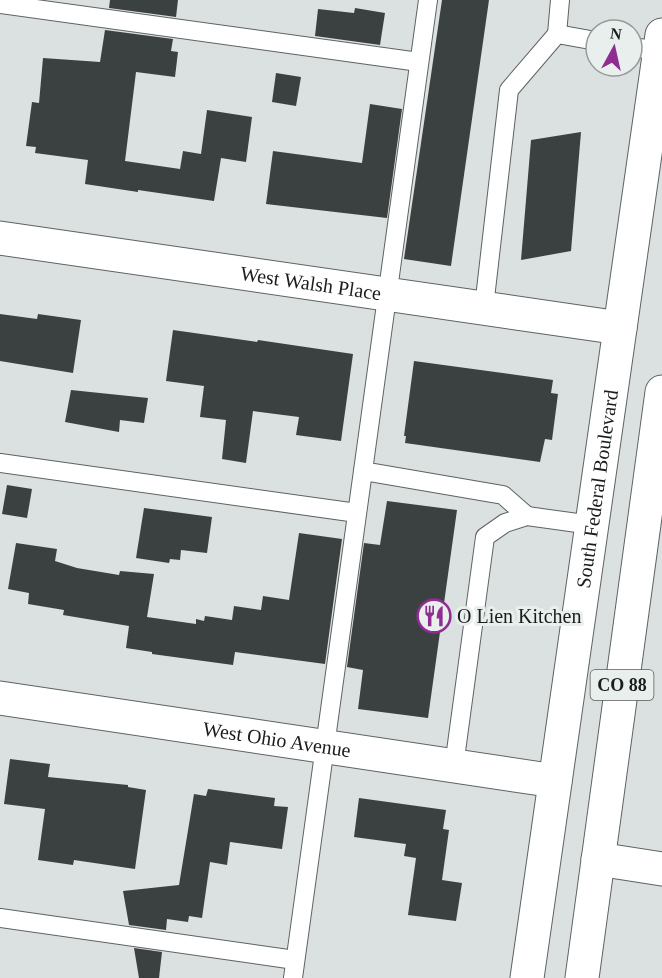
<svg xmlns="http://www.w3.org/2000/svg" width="662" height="978" font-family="'Times New Roman',serif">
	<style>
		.building { fill: #3b4140 }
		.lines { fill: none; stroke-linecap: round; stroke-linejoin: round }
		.lane-casing { stroke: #5d6362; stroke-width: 20 }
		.street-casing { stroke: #5d6362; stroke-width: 35 }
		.primary-casing { stroke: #5d6362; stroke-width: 35 }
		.lane { stroke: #fff; stroke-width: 18 }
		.street { stroke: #fff; stroke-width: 33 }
		.primary { stroke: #fff; stroke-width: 33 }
		.labels { text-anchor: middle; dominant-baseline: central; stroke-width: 6; stroke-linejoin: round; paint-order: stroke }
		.shield { fill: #e8efed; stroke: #585c5b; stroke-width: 1.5 }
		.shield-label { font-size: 18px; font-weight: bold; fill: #1a1d1c }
		.street-label { font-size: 20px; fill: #1a1d1c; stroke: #e8efed }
		.poi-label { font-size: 20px; fill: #1a1d1c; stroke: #e8efed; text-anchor: start }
	</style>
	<rect width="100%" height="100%" fill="#dbe1e0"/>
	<!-- building -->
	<g class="building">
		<path d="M110 0H178L176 17 109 8Z"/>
		<path d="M442 0H489L451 266 404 259Z"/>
		<path d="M355 8 385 13 380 45 315 36 318 9 354 13Z"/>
		<path d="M105 30 173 39 171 51 178 52 175 77 136 72 125 161 180 169 183 151 201 154 207 110 252 117 246 162 221 158 214 201 138 190V192L85 184 88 160 35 153 36 147 26 146 32 102 39 103 43 58 100 62Z"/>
		<path d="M276 73 301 77 296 106 272 102Z"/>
		<path d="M370 104 402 109 387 218 266 204 273 151 362 163Z"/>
		<path d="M581 132 571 251 521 260 531 140Z"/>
		<path d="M0 314 37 319 38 314 81 320 73 373 0 361Z"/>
		<path d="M173 330 257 342 258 340 353 354 341 441 296 435 299 417 253 411 246 463 222 459 226 420 200 417 204 386 166 381Z"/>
		<path d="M414 361 553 380 551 393 558 394 552 440 545 439 540 462 405 443 406 436H404Z"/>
		<path d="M71 390 148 398 144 423 120 420 119 432 65 422Z"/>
		<path d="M7 485 32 489 27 518 2 514Z"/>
		<path d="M387 501 457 510 428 718 358 709 363 670 347 667 364 543 380 545Z"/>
		<path d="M144 508 212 517 207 553 181 550 180 560 170 559 169 563 136 558Z"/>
		<path d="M299 533 342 539 325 664 235 652 233 665 152 654V652L126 648 129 626 63 615 64 610 28 604 29 593 8 589 16 543 57 549 55 561 77 568 119 575 120 571 154 574 147 617 196 624V619L204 621 205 616 232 620 234 606 261 610 263 596 289 600Z"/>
		<path d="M10 759 50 764 48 777 128 785V787L146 790 135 869 74 860 73 865 38 860 45 809 4 804Z"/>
		<path d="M208 789 275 798 274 806 288 807 282 849 230 842 227 865 210 862 202 918 189 916 188 922 167 919 166 930 129 925 123 891 179 885 194 794 206 796Z"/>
		<path d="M359 798 446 810 443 829 449 830 442 880 462 883 456 921 408 915 416 858 404 856 406 844 354 837Z"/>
		<path d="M134 948 162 952 159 978H139Z"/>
	</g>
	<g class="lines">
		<!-- lane casing -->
		<g class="lane-casing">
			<g id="lane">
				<path d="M0 4 419 62"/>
				<path d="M557 34 560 0"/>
				<path d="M632 47 660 51"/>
				<path d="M484 307 509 90 557 34 596 41"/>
				<path d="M0 463 357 513"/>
				<path d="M363 471 503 495 527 516"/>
				<path d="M454 766 485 537 505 523 527 516 592 525"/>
				<path d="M0 918 295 960"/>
				<path d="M293 978 428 0"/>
			</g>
		</g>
		<!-- street casing -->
		<g class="street-casing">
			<g id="street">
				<path id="s1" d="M0 238 620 328"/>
				<path id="s2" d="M0 698 555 781"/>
				<path d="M598 859 662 869"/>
			</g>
		</g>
		<!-- primary casing -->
		<g class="primary-casing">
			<g id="primary">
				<path id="s3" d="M527 978 662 35"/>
				<path d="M582 978 662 392"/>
			</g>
		</g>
		<!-- lane -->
		<use href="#lane" class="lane"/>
		<!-- street -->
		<use href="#street" class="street"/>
		<!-- primary -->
		<use href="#primary" class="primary"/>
	</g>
	<!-- icons -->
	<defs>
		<g id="restaurant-ring" transform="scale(1.725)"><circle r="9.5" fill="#e8efed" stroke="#912c92" stroke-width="1.5"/><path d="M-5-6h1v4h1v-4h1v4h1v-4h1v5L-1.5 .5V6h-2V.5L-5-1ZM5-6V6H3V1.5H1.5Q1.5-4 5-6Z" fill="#912c92"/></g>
	</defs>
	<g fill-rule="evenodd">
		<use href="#restaurant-ring" x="434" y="616"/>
	</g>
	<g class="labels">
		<!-- shield labels -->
		<rect class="shield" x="590.5" y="670" width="63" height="30" rx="4.5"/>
		<g class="shield-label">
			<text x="622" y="685">CO 88</text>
		</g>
		<!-- street labels -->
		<g class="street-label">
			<text stroke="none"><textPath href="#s1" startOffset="314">West Walsh Place</textPath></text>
			<text stroke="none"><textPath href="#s3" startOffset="494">South Federal Boulevard</textPath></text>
			<text stroke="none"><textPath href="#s2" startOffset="280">West Ohio Avenue</textPath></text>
		</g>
		<!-- poi labels -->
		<g class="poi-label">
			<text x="457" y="616">O Lien Kitchen</text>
		</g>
	</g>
	<!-- north arrow -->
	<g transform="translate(614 48) rotate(8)"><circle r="28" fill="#e8efed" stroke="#969b99" stroke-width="1.5"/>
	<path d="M0-4.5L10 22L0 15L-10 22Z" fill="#912c92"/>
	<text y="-9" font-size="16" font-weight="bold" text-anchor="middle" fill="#1a1d1c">N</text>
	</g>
</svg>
